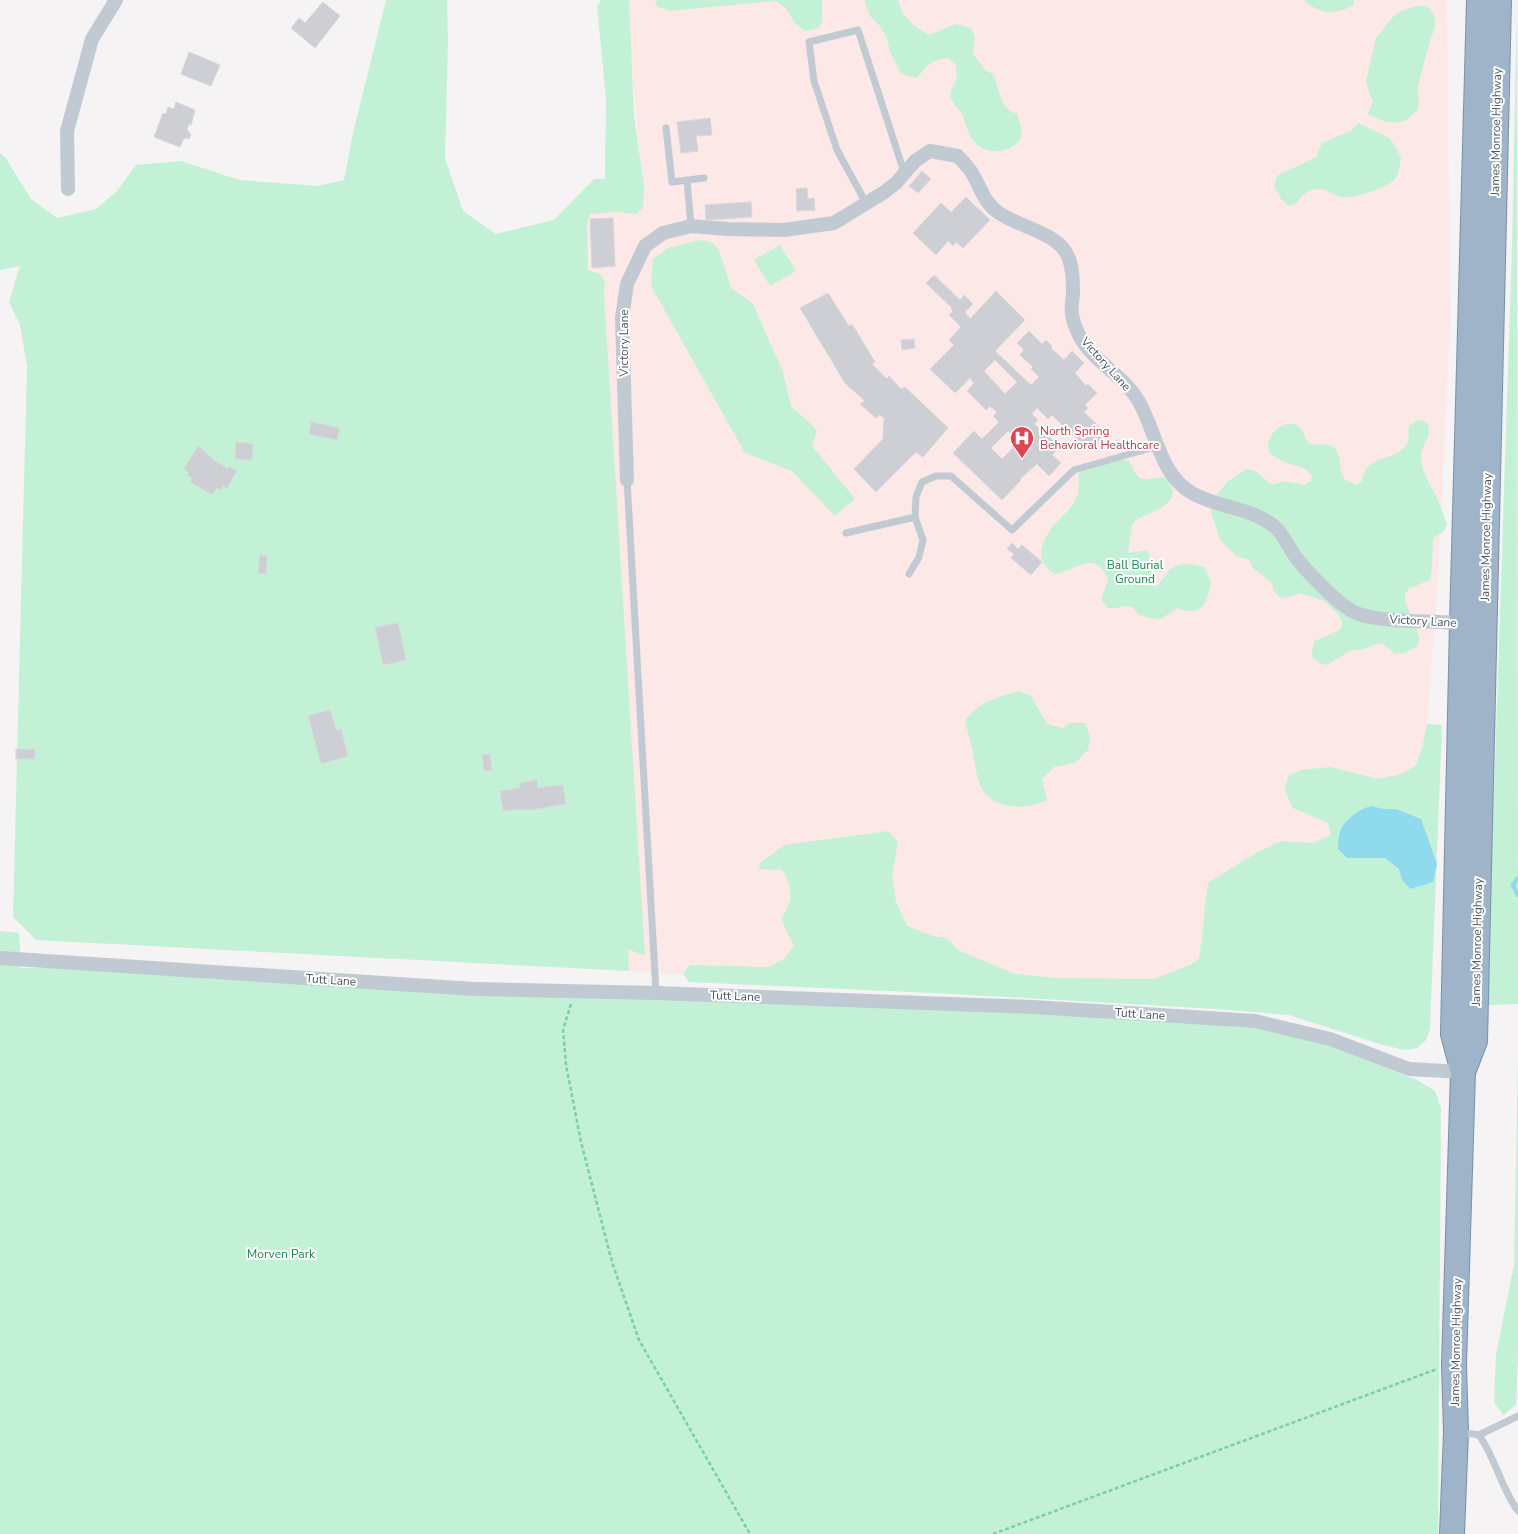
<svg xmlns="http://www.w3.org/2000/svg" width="1518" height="1534" font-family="'Nunito Sans',sans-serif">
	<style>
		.medical { fill: #fce8e6 }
		.green { fill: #c3f1d5 }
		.water { fill: #90daee }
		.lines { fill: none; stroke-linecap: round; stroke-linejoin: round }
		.stream { stroke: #90daee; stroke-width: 4.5 }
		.building { fill: #cdcfd5; stroke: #d7d9de; fill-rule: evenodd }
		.trunk-casing { stroke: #7690ad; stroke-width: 26 }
		.path { stroke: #7ad0a6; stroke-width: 2.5; stroke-dasharray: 4 2.5; stroke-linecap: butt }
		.service { stroke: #c1cad2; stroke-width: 7 }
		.minor { stroke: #c1cad2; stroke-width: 14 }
		.trunk { stroke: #9fb4c9; stroke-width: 24 }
		.labels { text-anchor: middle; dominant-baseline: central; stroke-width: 4; stroke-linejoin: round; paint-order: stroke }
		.street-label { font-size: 12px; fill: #4a5661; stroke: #fff }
		.health-label { font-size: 12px; fill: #be3a42; stroke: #fff; text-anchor: start }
		.park-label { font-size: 12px; fill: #17864f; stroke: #fff }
	</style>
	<rect width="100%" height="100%" fill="#f5f3f3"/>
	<!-- medical -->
	<path class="medical" d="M626 0H1447L1450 320 1438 577 1406 1005 696 976 629 971 593 341 554 220 594 179 642 178Z"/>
	<!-- green -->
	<g class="green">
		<path d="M386 0H447L448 42 445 159 463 211 496 234 554 220 594 179H605L606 98 597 7 601 0H629L634 115 644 186 643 207 637 214 616 212 590 214 587 224 588 270 600 274 605 282 604 294 645 956 628 949 629 971 36 940 13 917 27 366 20 325 9 302 20 266 0 270V153L5 157 31 199 57 218 96 209 117 191 136 165 181 161 239 180 318 186 344 180 353 133Z"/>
		<path d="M655 0H822V21L819 28 805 31 794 22 786 8 776 1 669 11 657 6Z"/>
		<path d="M864 0H898L902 12 913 25 927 34H932L955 24 971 28 975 37 973 54 985 70 993 74C1001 91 998 107 1017 114 1019 121 1023 130 1021 137 1016 151 991 155 980 147 968 139 967 125 962 114 959 108 953 105 951 98 949 88 956 84 957 76 957 73 956 68 956 65L947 58C931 60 927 66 917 78L901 74 890 52 887 38 880 26 870 16Z"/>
		<path d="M1304 0H1354V5C1335 15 1320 15 1304 0Z"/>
		<path d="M1517 0 1518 1004 1487 1005 1512 248Z"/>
		<path d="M1417 6H1427C1430 10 1434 14 1435 19 1436 29 1431 36 1429 45 1425 58 1422 72 1418 86 1416 95 1422 104 1416 111 1402 129 1384 123 1368 114L1373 101 1370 95 1366 81 1376 38 1393 17 1401 11Z"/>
		<path d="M1358 123 1390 138 1401 157C1400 163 1399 174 1395 179 1387 188 1354 199 1341 197 1333 196 1325 187 1316 189 1306 191 1301 196 1296 204L1289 206 1281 199 1274 186 1277 176 1316 157 1322 143 1352 130Z"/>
		<path d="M700 240 711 242 719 250 731 288 753 304 783 372 791 406 817 430 812 446 855 499 835 516 792 471 745 453 651 286 653 259 668 248Z"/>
		<path d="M780 245 796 271 770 286 754 260Z"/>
		<path d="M1420 420 1427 422C1434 438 1420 444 1421 459 1422 473 1430 484 1436 496 1440 505 1444 515 1447 525L1444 531 1433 538 1432 568 1430 580 1410 588 1405 593V601L1420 638 1417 646 1405 653 1395 654 1383 644 1378 643 1365 649 1352 650 1327 665C1312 662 1309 655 1315 641L1340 630 1342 623 1339 615 1324 601 1301 593 1287 598 1280 597 1275 592 1271 582 1254 569 1249 560 1236 556 1220 540 1211 512 1216 496 1227 482 1247 469 1256 471 1269 483 1275 484 1284 481 1304 485 1311 481 1312 476C1305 466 1300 467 1290 464 1283 462 1276 457 1270 454 1270 453 1268 447 1268 446 1267 433 1288 417 1299 427 1304 431 1305 439 1309 444 1315 445 1323 444 1329 445 1343 449 1338 468 1343 477 1345 481 1352 483 1356 485L1362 481C1366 451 1399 463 1408 442 1409 438 1408 431 1409 426L1416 421Z"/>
		<path d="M1122 459 1129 461C1141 487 1142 478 1165 477 1188 504 1152 510 1135 521L1132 525 1128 553 1148 550 1154 587C1160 584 1161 581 1165 576 1175 561 1188 563 1204 567L1211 581C1207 605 1203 617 1177 608L1161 619 1149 618 1139 615 1132 607 1124 606 1117 608H1108L1101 600 1108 579C1094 548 1077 570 1055 574 1034 561 1040 543 1054 525 1061 516 1071 510 1076 499 1080 491 1078 482 1079 473L1094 466Z"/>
		<path d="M1019 691 1031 696 1047 724 1063 728 1070 723H1085L1090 737 1088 750 1075 763 1054 767 1042 779 1047 800C1033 806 1021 809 1005 805 978 799 977 776 973 753 971 742 968 732 965 722 974 704 1000 696 1019 691Z"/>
		<path d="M1427 724 1442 725 1430 1029 1426 1040 1417 1048 1405 1050 1383 1045 1289 1015 1217 1009 953 994 689 982 683 973 690 965 768 967 784 959 794 946 781 919C793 902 794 888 782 870L759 869 760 863 785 845 888 831 898 842 892 875 896 902 907 926 933 936 947 938 958 950 1015 974 1058 978 1153 979 1190 965 1199 959C1203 934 1204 908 1208 883L1256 853 1281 841 1313 843 1331 835 1328 823 1293 808 1285 791 1288 776 1301 770 1330 767 1378 779 1402 774 1416 765 1422 748Z"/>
		<path d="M0 931 19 933 21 968 131 966 1260 1019 1417 1080 1435 1091 1441 1108 1438 1534H0Z"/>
		<path d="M1518 1059V1354L1516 1405 1503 1415 1494 1402 1496 1355 1514 1265Z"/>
	</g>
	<!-- water -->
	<path class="water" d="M1371 806 1384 809H1396L1421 819 1437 864 1433 882 1410 889 1402 880 1399 869 1385 858H1347L1338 849C1338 844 1338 837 1340 832 1344 820 1359 809 1371 806Z"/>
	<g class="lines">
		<!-- stream -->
		<path class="stream" d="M1518 878 1513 885 1518 895"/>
	</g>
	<!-- building -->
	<g class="building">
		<path d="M323 2 340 16 315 48 291 28 299 18 305 23Z"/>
		<path d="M189 52 220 65 211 86 181 74Z"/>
		<path d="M176 102 195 110 191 125 189 124 187 130 191 135 189 139 184 138 180 147 154 137 163 113 166 114 168 107 174 109Z"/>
		<path d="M710 118 712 135 696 136 698 151 681 153 677 122Z"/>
		<path d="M922 171 931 179 918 193 909 186Z"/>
		<path d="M807 188 808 199 814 198 815 210 797 211 796 189Z"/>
		<path d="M966 197 990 220 963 248 956 242 953 246 948 241 936 255 913 233 941 203 951 212Z"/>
		<path d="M751 202 752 217 706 220 705 205Z"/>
		<path d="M613 218 615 266 592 268 590 219Z"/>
		<path d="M934 275 960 300 964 295 973 304 965 312 970 319 996 291 1025 320 995 351 1031 385 1039 377 1031 369 1033 367 1020 355 1024 350 1017 343 1029 331 1042 344 1046 340 1052 346 1051 348 1064 360 1072 351 1084 363 1075 373 1086 386 1088 384 1097 393 1085 405 1088 408 1084 412 1106 433 1089 451 1052 415 1048 419 1037 408 1032 414 1038 420 1034 424 1060 447 1052 455 1061 463 1049 476 1037 464 1020 479 1021 480 1002 500 953 453 974 431 982 439 999 422 993 416 997 412 990 406 986 410 967 391 974 383 970 378 955 393 930 369 954 345 949 340 961 327 949 315 953 311 951 309 952 308 926 283ZM995 360 1017 382 1005 394 984 371ZM1008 431 1019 442 1002 459 991 448Z"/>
		<path d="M828 293 849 326 852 324 875 362 872 364 887 379 889 376 901 389 905 387 948 428 923 457 916 452 876 492 854 469 883 439 884 418 880 415 876 418 860 404 865 401 845 383 800 308Z"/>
		<path d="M914 339 915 348 902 350 901 340Z"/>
		<path d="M311 422 340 428 337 440 309 434Z"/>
		<path d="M236 442 253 444 252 460 235 459Z"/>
		<path d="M198 446 214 460 228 469 229 466 237 471 227 488 223 486 221 490 217 488 212 495 190 482 192 478 187 475 189 472 184 469Z"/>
		<path d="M1012 543 1018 549 1022 545 1042 562 1031 575 1011 558 1014 554 1007 549Z"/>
		<path d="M260 555 267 556 266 574 258 573Z"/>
		<path d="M398 623 406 660 383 665 375 627Z"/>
		<path d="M330 710 336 730 341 729 348 756 321 764 308 716Z"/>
		<rect x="16" y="749" width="19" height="10"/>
		<path d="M490 754 492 770 484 771 482 755Z"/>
		<path d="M537 780 538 788 563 785 566 804 530 810V809L522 810 521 809 503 811 500 791 520 788 519 783Z"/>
	</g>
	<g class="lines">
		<!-- trunk casing -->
		<g class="trunk-casing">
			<g id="trunk">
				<path d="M1463 1072 1475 1041 1499 0"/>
				<path d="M1452 1534 1456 1432 1454 1365 1463 1072 1453 1034 1462 623 1479 0"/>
			</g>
		</g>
		<!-- path -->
		<g class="path">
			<path d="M571 1004 563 1030 566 1065 581 1142 612 1262 639 1340 750 1534"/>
			<path d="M993 1534 1437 1369"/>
		</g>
		<!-- service -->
		<g class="service">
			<path d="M666 128 672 182 704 178"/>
			<path d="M687 180 691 226"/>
			<path d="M866 203 837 150 814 81 809 42 858 30 904 172"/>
			<path d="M627 480 656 993"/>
			<path d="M846 533 915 517 916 497 922 482 936 476H951L1012 530 1074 470 1158 446"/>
			<path d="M909 574 919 557 923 540 915 517"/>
			<path d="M1459 1432 1479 1435 1518 1416"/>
			<path d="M1479 1435C1496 1459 1501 1488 1518 1511"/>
		</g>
		<!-- minor -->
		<g class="minor">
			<path d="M68 189 67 131 92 39 116 0"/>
			<path d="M627 480 622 318 627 284 645 246 663 233 691 226 728 229 784 230 834 223 883 193 896 183 915 161 930 151 958 156C962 161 968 167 972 173 981 188 984 203 999 213 1018 226 1052 232 1065 251 1073 262 1073 282 1073 295 1072 301 1071 308 1072 314 1073 321 1076 329 1079 335 1093 362 1123 375 1138 400 1156 430 1159 474 1192 493 1219 509 1256 507 1278 530 1285 538 1289 548 1295 556 1307 572 1335 601 1352 611 1374 624 1441 620 1469 624"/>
			<path d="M0 958 474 989 656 993 1033 1007 1255 1021 1330 1039 1409 1069 1463 1072"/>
		</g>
		<!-- trunk -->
		<use href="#trunk" class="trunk"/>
	</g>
	<!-- icons -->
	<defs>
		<g id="hospital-pin" transform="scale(1.25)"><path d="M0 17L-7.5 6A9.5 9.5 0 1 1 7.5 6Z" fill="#e0444e" stroke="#fff"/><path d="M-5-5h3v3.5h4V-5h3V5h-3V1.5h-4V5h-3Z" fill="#fff"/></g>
	</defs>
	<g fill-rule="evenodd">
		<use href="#hospital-pin" x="1022" y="438"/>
	</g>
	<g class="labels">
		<!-- street labels -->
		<g class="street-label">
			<text transform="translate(1496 132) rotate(-89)">James Monroe Highway</text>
			<text transform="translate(624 343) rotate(-90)">Victory Lane</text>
			<text transform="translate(1106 364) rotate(48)">Victory Lane</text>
			<text transform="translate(1486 537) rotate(-89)">James Monroe Highway</text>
			<text transform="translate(1423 621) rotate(3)">Victory Lane</text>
			<text transform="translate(1477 942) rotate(-89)">James Monroe Highway</text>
			<text transform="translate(331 980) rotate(4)">Tutt Lane</text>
			<text transform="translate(735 996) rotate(2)">Tutt Lane</text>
			<text transform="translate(1140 1014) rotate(4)">Tutt Lane</text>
			<text transform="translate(1456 1342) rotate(-89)">James Monroe Highway</text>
		</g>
		<!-- health labels -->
		<g class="health-label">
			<text x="1040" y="431">North Spring<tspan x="1040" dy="14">Behavioral Healthcare</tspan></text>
		</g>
		<!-- park labels -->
		<g class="park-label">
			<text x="1135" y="565">Ball Burial<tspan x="1135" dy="14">Ground</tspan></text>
			<text x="281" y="1254">Morven Park</text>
		</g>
	</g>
</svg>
